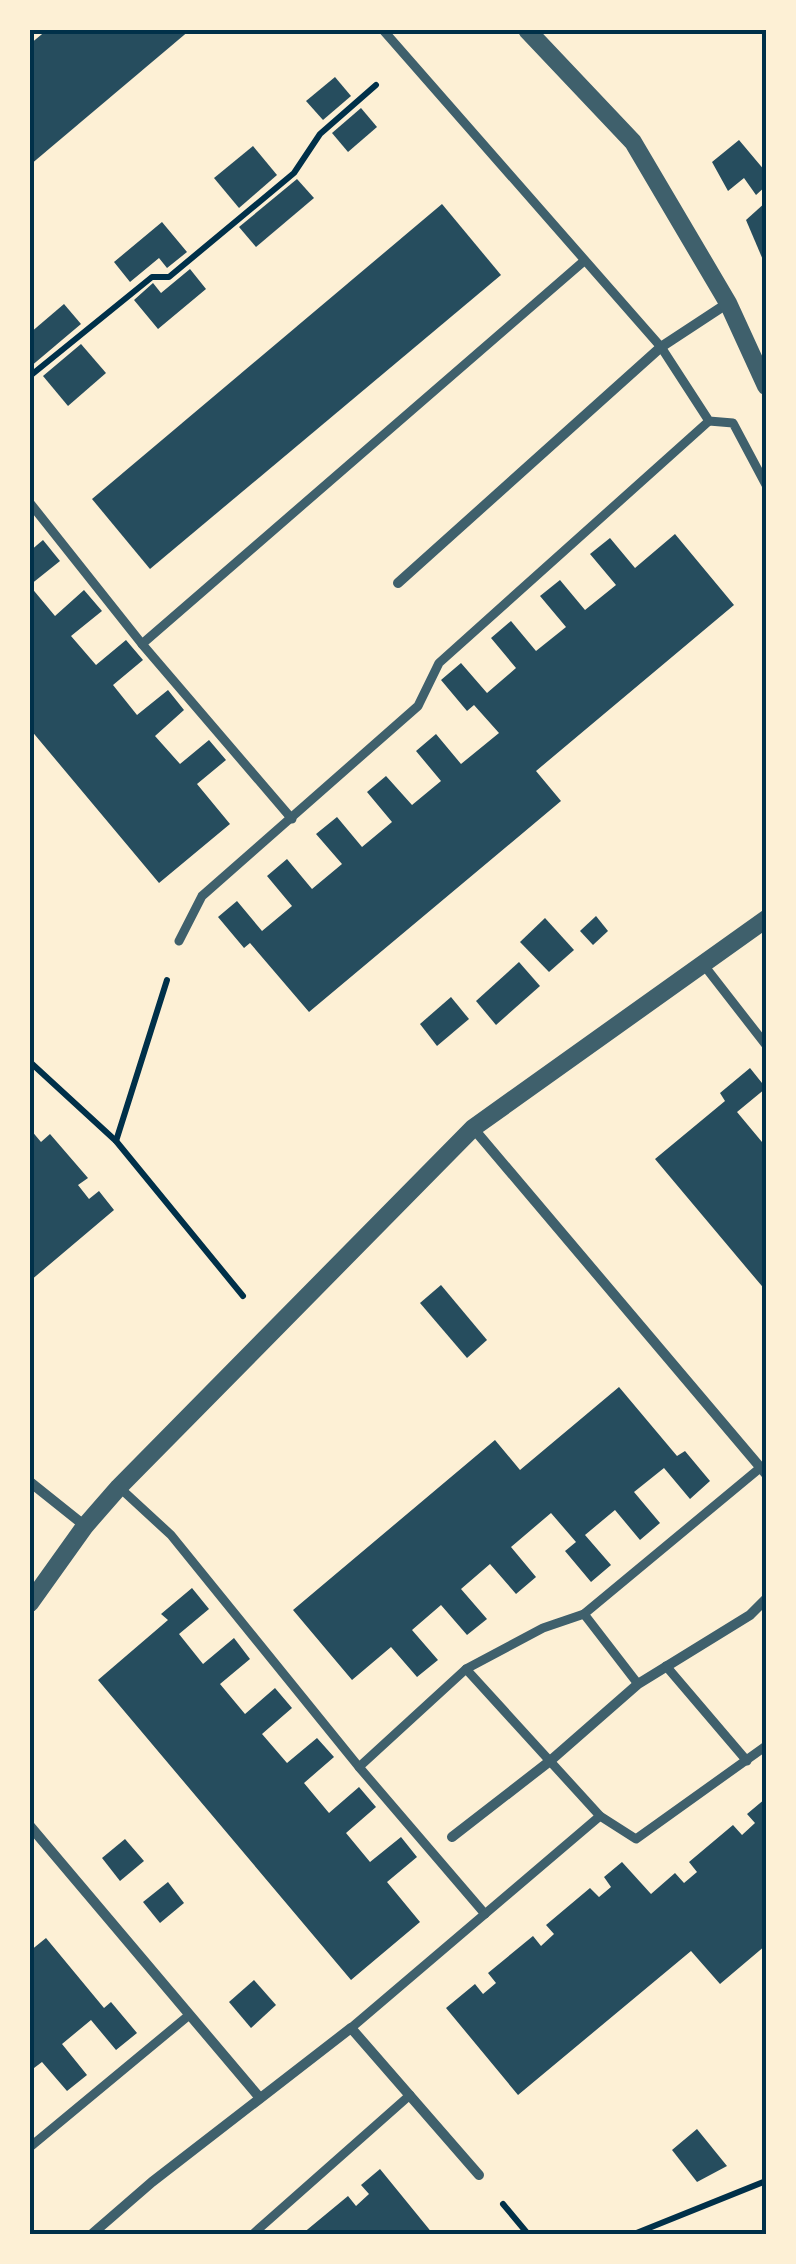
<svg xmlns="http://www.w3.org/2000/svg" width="796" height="2264" font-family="'Varela Round',sans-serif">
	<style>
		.building { fill: #264d5e }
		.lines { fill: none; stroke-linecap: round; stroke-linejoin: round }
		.path { stroke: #003049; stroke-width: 6 }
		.pedestrian { stroke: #3f606c; stroke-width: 9 }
		.minor { stroke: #3f606c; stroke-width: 10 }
		.tertiary { stroke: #3f606c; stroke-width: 18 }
		.neatline { fill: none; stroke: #003049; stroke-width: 4 }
	</style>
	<rect width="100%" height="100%" fill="#fdf0d5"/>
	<!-- building -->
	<g class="building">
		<path d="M47 30H190L30 165V44Z"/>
		<path d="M335 77 351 96 323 120 306 101Z"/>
		<path d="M361 108 377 127 348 152 332 133Z"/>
		<path d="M739 140 766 172V186L756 195 744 178 728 191 712 162Z"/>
		<path d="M253 146 277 175 239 208 214 178Z"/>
		<path d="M297 179 314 198 256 247 239 227Z"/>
		<path d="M766 202V267L746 220Z"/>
		<path d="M442 204 501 275 150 569 92 499Z"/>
		<path d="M162 222 187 252 167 268 159 258 130 282 114 262Z"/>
		<path d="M190 269 206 289 158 329 134 300 153 283 161 293Z"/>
		<path d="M64 304 81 324 30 367V333Z"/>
		<path d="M81 344 106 373 68 406 43 376Z"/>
		<path d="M675 534 734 605 536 771 561 801 309 1012 250 943 244 948 218 917 237 901 262 931 292 906 267 876 287 859 312 889 342 864 316 834 337 817 362 847 392 822 367 792 386 776 412 805 441 781 416 751 436 734 461 764 499 733 474 705 467 711 441 680 461 663 487 693 516 668 491 638 511 621 536 651 566 627 540 596 560 580 585 610 616 585 590 554 610 538 635 568Z"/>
		<path d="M43 540 60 561 30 585V551Z"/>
		<path d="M30 586 55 616 84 590 102 611 71 636 96 665 126 640 143 660 113 685 137 715 168 690 184 710 155 736 180 764 209 740 226 760 197 784 230 824 159 883 30 729Z"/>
		<path d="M596 916 608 931 593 945 580 931Z"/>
		<path d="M545 918 574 950 549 972 520 942Z"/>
		<path d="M519 962 540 986 496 1025 476 1001Z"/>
		<path d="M451 997 469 1019 437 1046 420 1024Z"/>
		<path d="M750 1068 766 1088 737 1112 762 1142 766 1139V1291L655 1159 725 1101 720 1093Z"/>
		<path d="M30 1129 41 1142 50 1134 88 1178 78 1185 89 1199 99 1191 114 1210 30 1281Z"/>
		<path d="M441 1285 487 1340 467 1358 420 1303Z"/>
		<path d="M619 1387 677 1456 685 1451 710 1481 690 1499 664 1468 634 1492 660 1523 640 1540 615 1510 585 1535 611 1565 591 1582 565 1551 576 1542 551 1513 511 1547 536 1577 516 1594 490 1564 461 1589 487 1619 467 1635 441 1605 412 1630 438 1660 417 1677 391 1647 352 1680 293 1610 495 1440 520 1470Z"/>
		<path d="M192 1588 209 1609 179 1634 203 1664 234 1638 250 1659 220 1684 245 1714 275 1688 292 1708 262 1734 287 1763 317 1738 334 1757 304 1783 329 1813 359 1787 376 1807 346 1833 370 1862 401 1837 417 1857 387 1882 420 1922 351 1980 98 1680 168 1620 161 1614Z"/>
		<path d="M766 1798V1945L720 1984 691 1951 518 2095 446 2008 475 1984 483 1994 496 1983 488 1973 533 1936 541 1946 554 1934 546 1925 590 1888 599 1897 611 1887 604 1877 622 1862 651 1894 675 1873 684 1883 697 1872 689 1862 733 1825 742 1835 755 1823 747 1814Z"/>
		<path d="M125 1839 144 1861 120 1881 102 1858Z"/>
		<path d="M168 1882 184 1903 160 1923 143 1902Z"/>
		<path d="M46 1938 104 2008 111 2002 137 2033 116 2050 91 2020 62 2044 87 2075 67 2091 42 2062 30 2071V1951Z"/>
		<path d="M254 1980 276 2005 251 2028 229 2002Z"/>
		<path d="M697 2129 727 2166 697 2182 672 2150Z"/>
		<path d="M380 2169 433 2234H302L348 2196 356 2206 369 2194 361 2185Z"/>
	</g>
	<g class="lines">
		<!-- path -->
		<g class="path">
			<path d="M30 376 152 277H169L294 173 320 134 376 85"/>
			<path d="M30 1062 116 1141 243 1296"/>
			<path d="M116 1141 167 980"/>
			<path d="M503 2204 528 2234"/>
			<path d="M634 2234 766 2181"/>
		</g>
		<!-- pedestrian -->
		<g class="pedestrian">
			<path d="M383 30 661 347 709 421 733 423 766 485"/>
			<path d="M30 503 142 644 292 819"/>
			<path d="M142 644 584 261"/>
			<path d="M179 941 202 896 418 706 439 663 709 421"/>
			<path d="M703 964 766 1045"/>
			<path d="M120 1488 171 1535 359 1767 485 1914"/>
			<path d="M584 1614 760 1468"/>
			<path d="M666 1666 747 1761"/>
			<path d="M466 1669 600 1816 636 1839 766 1746"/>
			<path d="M359 1767 466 1669 543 1628 584 1614 638 1684"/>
			<path d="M351 2028 600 1816"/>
			<path d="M30 2147 188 2016"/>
			<path d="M253 2234 410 2095"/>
		</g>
		<!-- minor -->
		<g class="minor">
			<path d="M398 583 661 347 728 303"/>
			<path d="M473 1128 766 1474"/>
			<path d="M30 1482 85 1526"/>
			<path d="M30 1826 260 2098"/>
			<path d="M452 1837 550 1761 638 1684 750 1615 766 1599"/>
			<path d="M92 2234 152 2182 351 2028 479 2175"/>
		</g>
		<!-- tertiary -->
		<g class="tertiary">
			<path d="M527 30 633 142 728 303 766 386"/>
			<path d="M30 1603 85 1526 119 1487 473 1128 766 919"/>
		</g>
	</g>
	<!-- border -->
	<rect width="796" height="2264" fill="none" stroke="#fdf0d5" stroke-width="65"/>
	<rect x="32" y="32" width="732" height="2200" class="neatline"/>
</svg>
